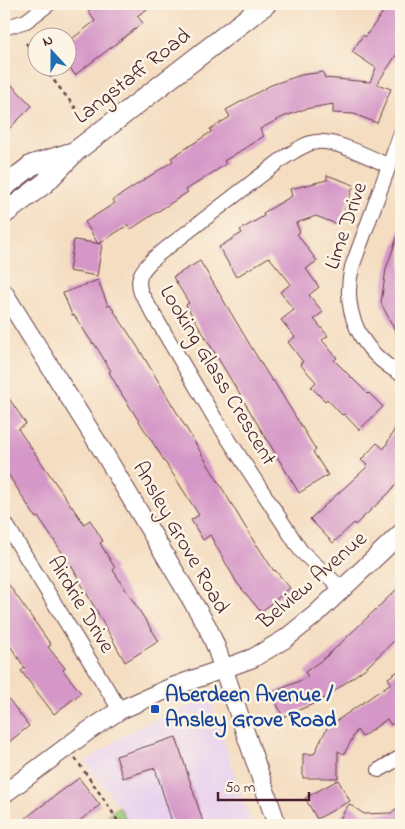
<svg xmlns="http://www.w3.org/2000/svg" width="405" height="829" font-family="'Indie Flower',sans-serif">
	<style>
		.built { fill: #e8d2ee }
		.green { fill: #9ac775; stroke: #727350 }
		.building { fill: #d597c7 }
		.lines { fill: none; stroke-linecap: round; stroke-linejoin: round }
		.minor-casing { stroke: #643c42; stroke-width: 16 }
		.tertiary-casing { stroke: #643c42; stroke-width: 20 }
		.secondary-casing { stroke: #643c42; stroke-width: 22 }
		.path { stroke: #643c42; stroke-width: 2.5; stroke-dasharray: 4 4; stroke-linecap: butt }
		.minor { stroke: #fff; stroke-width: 14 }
		.tertiary { stroke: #fff; stroke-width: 18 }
		.secondary { stroke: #fff; stroke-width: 20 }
		.transit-dot { fill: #1a4fb4; stroke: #fcf5e5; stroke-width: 2 }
		.labels { text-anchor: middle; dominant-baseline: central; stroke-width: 5; stroke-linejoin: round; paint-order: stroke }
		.street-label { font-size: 22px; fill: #4a1f2b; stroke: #fcf5e5 }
		.transit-label { font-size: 22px; font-weight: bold; fill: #164399; stroke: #fcf5e5; text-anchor: start }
	</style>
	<rect width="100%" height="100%" fill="#fcf5e5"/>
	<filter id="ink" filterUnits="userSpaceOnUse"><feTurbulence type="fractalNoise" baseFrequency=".02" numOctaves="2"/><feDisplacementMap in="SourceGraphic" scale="10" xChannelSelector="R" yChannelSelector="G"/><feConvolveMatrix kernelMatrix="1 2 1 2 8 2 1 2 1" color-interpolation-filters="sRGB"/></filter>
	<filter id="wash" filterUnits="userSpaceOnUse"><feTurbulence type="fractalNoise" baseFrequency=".0096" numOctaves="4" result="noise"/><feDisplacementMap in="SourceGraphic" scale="20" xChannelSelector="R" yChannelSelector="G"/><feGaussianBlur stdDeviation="1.12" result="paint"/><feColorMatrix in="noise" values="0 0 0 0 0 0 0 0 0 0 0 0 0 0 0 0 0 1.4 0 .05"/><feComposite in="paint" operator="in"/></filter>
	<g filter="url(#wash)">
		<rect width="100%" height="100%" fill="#f4ddc1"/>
		<!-- built -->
		<path class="built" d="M210 699 252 825H129L119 806 85 762 126 734 150 721Z"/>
		<!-- green -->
		<path class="green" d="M119 806 129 825H95Z"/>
		<g id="blocks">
			<!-- building -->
			<g class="building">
				<path d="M98 4H154L137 16 143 23 75 75 68 65V42L95 21 88 11Z"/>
				<path d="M389 4H401V48L377 84 391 89 377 123 354 114 333 113V104L305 109 283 117 260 129 264 136 224 161 226 164 186 190 188 192 131 229 128 225 98 244 85 222 115 203 113 200 173 161 171 158 211 132 210 129 230 117 226 110 271 85 301 75 323 72 325 78 370 82 376 68 352 52 363 35 365 37Z"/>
				<path d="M4 77 32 106 4 134Z"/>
				<path d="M327 175 354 185 339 225 316 216 296 223 300 232 297 234 317 261 306 269 319 287 309 295 323 312 314 319 328 336 322 340 337 358 334 360 368 394 369 393 383 407 359 430 344 414 342 415 327 399 325 401 311 387 316 382 300 364 303 362 288 342 295 337 281 320 294 310 280 292 291 284 269 257 236 277 219 247 242 233 240 230 264 216 263 213 292 196 290 189 327 180Z"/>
				<path d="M400 229H401V342L381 303 386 269Z"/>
				<path d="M74 240 102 244 97 276 69 271Z"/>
				<path d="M200 261 259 360 272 381 273 380 316 450 313 452 328 475 299 493 186 305 189 303 173 277Z"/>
				<path d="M98 280 108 306 110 305 139 349 256 545H257L274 571 275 570 290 588 261 612 237 583 210 535 203 540 191 520 199 515 121 393 109 372 111 371 94 343 93 344 74 315H72L63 293Z"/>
				<path d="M4 391 26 424 18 429 84 524 90 520 103 541 100 543 115 568 113 570 159 641 125 662 72 567 38 517 36 518 4 468Z"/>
				<path d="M401 417V478L390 492 355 525 354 523 333 543 310 519 368 466 361 460 377 443 384 449Z"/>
				<path d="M4 578 51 645 48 647 65 668 63 670 81 693 54 714 21 671 25 668 4 637Z"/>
				<path d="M401 585V634L367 667 322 700 283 717 272 693 308 677 305 672 326 657 344 640Z"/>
				<path d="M401 669V717L391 725 387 719 362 737 357 730 344 754 338 751V778H303V754H314L331 720 335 722 391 683 388 678Z"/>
				<path d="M4 693 29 726 4 746Z"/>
				<path d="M176 737 204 825H173L155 768 123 778 116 756Z"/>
				<path d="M79 778 100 805 74 825H16Z"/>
				<path d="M338 780 350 801 317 819 305 798Z"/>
				<path d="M349 804 364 814 391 813 401 805V825H336Z"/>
			</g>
		</g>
	</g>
	<g filter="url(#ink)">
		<use href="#blocks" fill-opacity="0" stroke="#643c42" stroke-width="1"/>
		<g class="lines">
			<!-- minor casing -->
			<g class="minor-casing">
				<g id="minor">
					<path d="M4 28 26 21 49 4"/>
					<path d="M401 133 352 267C341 312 361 352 401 374"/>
					<path d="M4 521 120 710"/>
					<path d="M342 589 301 551 214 417 141 293C135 275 144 269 155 257L285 157C294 152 305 143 316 142 334 139 372 158 389 166"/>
					<path d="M379 770 401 757"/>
				</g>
			</g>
			<!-- tertiary casing -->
			<g class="tertiary-casing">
				<g id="tertiary">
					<path d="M4 293 104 453 207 626 216 647 277 825"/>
					<path d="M4 794 88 731 120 710 170 688 253 658 285 639 316 614 401 533"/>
				</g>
			</g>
			<!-- secondary casing -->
			<g class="secondary-casing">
				<g id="secondary">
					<path d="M4 187 32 165 74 152"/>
					<path d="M4 214 45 183 76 151 266 4"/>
				</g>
			</g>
			<!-- path -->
			<g class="path">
				<path d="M26 43 38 58"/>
				<path d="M44 68 77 110"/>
				<path d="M75 758 110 808 120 825"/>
			</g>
			<!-- minor -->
			<use href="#minor" class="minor"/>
			<!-- tertiary -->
			<use href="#tertiary" class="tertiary"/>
			<!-- secondary -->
			<use href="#secondary" class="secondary"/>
		</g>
	</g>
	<!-- markers -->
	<rect class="transit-dot" x="150" y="704" width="10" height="10" rx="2.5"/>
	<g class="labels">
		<!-- street labels -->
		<g class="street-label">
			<text transform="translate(133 77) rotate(-38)">Langstaff Road</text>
			<text transform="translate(347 226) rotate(-71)">Lime Drive</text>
			<text transform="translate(217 376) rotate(59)">Looking Glass Crescent</text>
			<text transform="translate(180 538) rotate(60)">Ansley Grove Road</text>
			<text transform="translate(313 581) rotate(-41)">Belview Avenue</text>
			<text transform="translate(80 605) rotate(59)">Airdrie Drive</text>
		</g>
		<!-- transit labels -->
		<g class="transit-label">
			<text x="165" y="696">Aberdeen Avenue /<tspan x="165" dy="25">Ansley Grove Road</tspan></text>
		</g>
	</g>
	<!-- margin -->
	<rect width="405" height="829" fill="none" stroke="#fcf5e5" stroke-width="20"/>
	<!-- north arrow -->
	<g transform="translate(52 52) rotate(339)"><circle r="24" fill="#fcf5e5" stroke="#b59f9b"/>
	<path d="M0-4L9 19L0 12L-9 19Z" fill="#1f6fb2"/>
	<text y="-8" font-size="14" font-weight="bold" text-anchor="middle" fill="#4a1f2b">N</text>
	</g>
	<!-- scale -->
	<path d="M218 792v8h91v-8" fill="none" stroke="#4a1f2b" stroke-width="2.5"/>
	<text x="225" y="792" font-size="15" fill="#4a1f2b" stroke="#fcf5e5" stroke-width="4" paint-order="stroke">50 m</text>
</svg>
